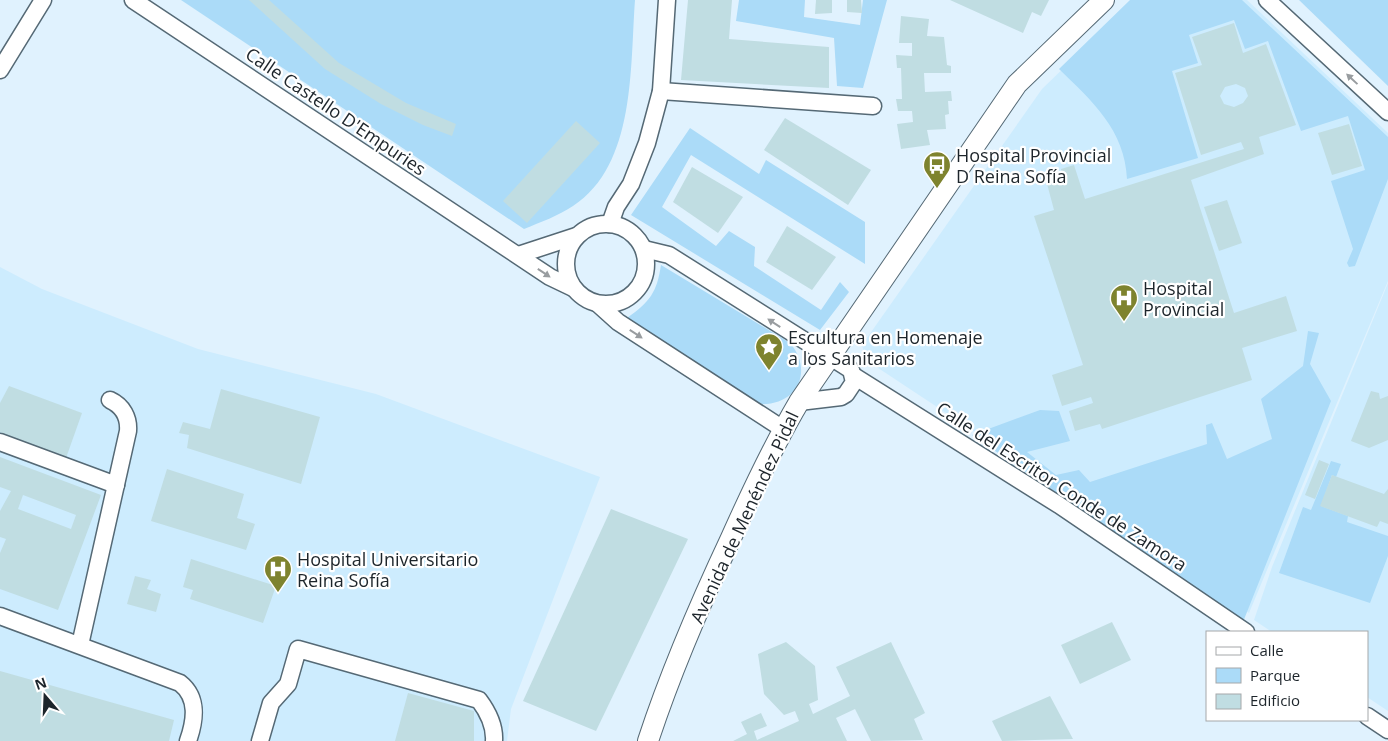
<svg xmlns="http://www.w3.org/2000/svg" width="1388" height="741" font-family="'Open Sans',sans-serif">
	<style>
		.built { fill: #cdecfe }
		.green { fill: #abdbf8 }
		.building { fill: #c0dde2; fill-rule: evenodd }
		.lines { fill: none; stroke-linecap: round; stroke-linejoin: round }
		.minor-casing { stroke: #556975; stroke-width: 19 }
		.major-casing { stroke: #556975; stroke-width: 22 }
		.minor { stroke: #fff; stroke-width: 16 }
		.major { stroke: #fff; stroke-width: 20 }
		.oneway { fill: #999da0 }
		.labels { text-anchor: middle; dominant-baseline: central; stroke-width: 4.5; stroke-linejoin: round; paint-order: stroke }
		.street-label { font-size: 18px; fill: #1d252b; stroke: #fff }
		.poi-label { font-size: 18px; fill: #1d252b; stroke: #fff; text-anchor: start }
	</style>
	<rect width="100%" height="100%" fill="#e0f2fe"/>
	<!-- built -->
	<g class="built">
		<path d="M1134 0H1247L1388 133V281L1249 613 866 360 862 345 1042 89Z"/>
		<path d="M0 267 42 289 198 349 376 394 600 477 511 709 507 741H0Z"/>
		<path d="M1388 283V711L1367 697V632H1272L1254 620 1272 567Z"/>
	</g>
	<!-- green -->
	<g class="green">
		<path d="M181 0H635C630 66 636 165 573 206 558 216 541 222 524 229Z"/>
		<path d="M739 0H805L804 17 860 25 863 0H887L863 88 837 86 834 38 736 21Z"/>
		<path d="M1130 0H1242L1388 137V179L1355 266 1349 267 1347 263 1353 249 1331 181 1365 170 1348 116 1301 131 1268 41 1245 49 1234 20 1189 35 1198 63 1172 71 1198 158 1127 179C1125 130 1092 101 1059 69Z"/>
		<path d="M1299 0H1388V86Z"/>
		<path d="M690 128 759 174 766 160 865 222V264L691 155 662 207 716 246 729 231 755 247 754 266 821 310 840 282 849 292 820 330 631 215Z"/>
		<path d="M661 265 790 343C814 371 797 405 761 404L627 318C650 302 657 292 661 265Z"/>
		<path d="M1308 331 1319 333 1310 364 1331 401 1243 622 972 435 1040 410 1059 411 1070 441 1027 452 1056 475 1079 470 1090 482 1207 444 1206 425 1212 423 1227 459 1272 439 1261 399 1303 366Z"/>
		<path d="M1331 461 1341 464 1336 477 1332 475 1321 506 1348 516 1347 522 1388 536V556L1370 603 1279 573 1303 507 1311 510Z"/>
	</g>
	<!-- building -->
	<g class="building">
		<path d="M249 0H269L339 63 406 103 456 124 452 136 423 125 381 104 325 69Z"/>
		<path d="M688 0H732L729 39 829 47V88L681 80Z"/>
		<path d="M816 0H832V13L815 14Z"/>
		<path d="M847 0H861L862 13 847 12Z"/>
		<path d="M950 0H1049L1041 16 1032 12 1023 33Z"/>
		<path d="M901 16 929 19 927 36 944 37 947 65 951 66V73H924L925 92 951 91 952 101H948L949 114 945 115 946 129 927 130 930 145 901 149 897 124 913 122 912 111H898L896 99H902L901 68H897L896 55 912 56V43H899Z"/>
		<path d="M1234 23 1243 53 1266 44 1296 125 1259 137 1264 154 1191 180 1234 313 1286 296 1297 331 1242 348 1252 380 1102 429 1100 424 1075 431 1069 411 1093 403 1091 397 1062 406 1052 375 1083 365 1034 216 1054 210 1046 180 1062 176 1061 169 1074 165 1085 199 1244 149 1241 142 1201 155 1175 73 1202 65 1192 37ZM1236 84 1245 88 1248 96 1243 103 1234 107 1224 104 1220 96 1225 87Z"/>
		<path d="M785 118 871 170 848 205 764 150Z"/>
		<path d="M576 121 600 143 527 223 503 201Z"/>
		<path d="M1349 124 1362 166 1332 175 1318 133Z"/>
		<path d="M692 167 743 197 718 233 673 202Z"/>
		<path d="M1227 200 1242 243 1219 251 1204 207Z"/>
		<path d="M787 226 836 257 812 290 766 262Z"/>
		<path d="M9 386 82 413 66 458 0 432V403Z"/>
		<path d="M221 389 320 417 301 484 187 448 189 435 179 433 183 422 210 429Z"/>
		<path d="M1371 391 1379 393 1380 399 1388 396V440L1369 448 1351 441Z"/>
		<path d="M0 457 101 495 58 610 0 589V553L6 539 0 537V511L11 491 0 487ZM23 495 76 515 71 529 18 509Z"/>
		<path d="M1319 460 1329 464 1315 499 1305 495Z"/>
		<path d="M167 469 244 494 237 518 255 524 246 550 151 521Z"/>
		<path d="M1332 475 1384 494 1388 489V524L1380 521 1377 527 1320 506Z"/>
		<path d="M611 509 688 539 596 731 523 701Z"/>
		<path d="M191 559 276 586 263 623 190 599 193 590 183 587Z"/>
		<path d="M135 576 151 580 147 589 161 594 156 612 127 604Z"/>
		<path d="M1112 622 1131 660 1080 684 1061 645Z"/>
		<path d="M786 642 815 666 818 700 809 704 813 714 850 696 836 667 891 642 925 713 914 719 923 740 871 741 855 709 836 718 847 741H733L747 734 741 722 761 713 767 726 754 731 757 740 799 721 795 711 784 715 764 694 758 654Z"/>
		<path d="M0 671 174 720 169 741H0Z"/>
		<path d="M408 693 474 711V741H395Z"/>
		<path d="M1050 696 1073 739 1002 741 992 721Z"/>
	</g>
	<g class="lines">
		<!-- minor casing -->
		<g class="minor-casing">
			<g id="minor">
				<path d="M133 0 550 277 573 288"/>
				<path d="M1267 0 1388 112"/>
				<path d="M0 70 43 0"/>
				<path d="M661 91 873 106"/>
				<circle cx="606" cy="264" r="40"/>
				<path d="M610 224 616 207 631 184 647 143 661 91 667 0"/>
				<path d="M644 249 669 255 851 370 854 382 846 394 841 397 799 402"/>
				<path d="M518 255 576 236"/>
				<path d="M598 304 618 322 783 429"/>
				<path d="M854 376 1059 505 1246 632"/>
				<path d="M0 442 116 485"/>
				<path d="M0 616 180 683C199 698 195 721 188 741"/>
				<path d="M80 645 128 431C129 418 123 406 110 400"/>
				<path d="M1367 716 1388 730"/>
				<path d="M260 741 271 703 288 684 298 649 479 700C488 712 495 725 494 741"/>
			</g>
		</g>
		<!-- major casing -->
		<g class="major-casing">
			<path id="major" d="M648 741C671 671 700 604 731 538 752 491 773 446 799 402L1017 84 1104 0"/>
		</g>
		<!-- minor -->
		<use href="#minor" class="minor"/>
		<!-- major -->
		<use href="#major" class="major"/>
	</g>
	<!-- one-way arrows -->
	<defs><path id="oneway-solid" d="M-6-.8H1V-3.2L6.5 0L1 3.2V.8H-6Z" transform="scale(1.25)"/></defs>
	<g class="oneway">
		<use href="#oneway-solid" transform="translate(1352 79) rotate(-137)"/>
		<use href="#oneway-solid" transform="translate(544 273) rotate(34)"/>
		<use href="#oneway-solid" transform="translate(774 323) rotate(-147)"/>
		<use href="#oneway-solid" transform="translate(636 334) rotate(33)"/>
	</g>
	<!-- icons -->
	<defs>
		<g id="bus-pin" transform="scale(1.4375)"><path d="M0 17L-7.5 6A9.5 9.5 0 1 1 7.5 6Z" fill="#7e832e" stroke="#fff"/><path d="M-5-6H5V4H4V6H2V4H-2V6H-4V4H-5ZM-3.5-4V0h7V-4ZM-3.5 1.2v1.5H-2V1.2ZM2 1.2v1.5H3.5V1.2Z" fill="#fff"/></g>
		<g id="hospital-pin" transform="scale(1.4375)"><path d="M0 17L-7.5 6A9.5 9.5 0 1 1 7.5 6Z" fill="#7e832e" stroke="#fff"/><path d="M-5-5h3v3.5h4V-5h3V5h-3V1.5h-4V5h-3Z" fill="#fff"/></g>
		<g id="sight-pin" transform="scale(1.4375)"><path d="M0 17L-7.5 6A9.5 9.5 0 1 1 7.5 6Z" fill="#7e832e" stroke="#fff"/><path d="M0-6L1.8-2.2L6-1.7L2.9 1.2L3.7 5.4L0 3.3L-3.7 5.4L-2.9 1.2L-6-1.7L-1.8-2.2Z" fill="#fff"/></g>
	</defs>
	<g fill-rule="evenodd">
		<use href="#bus-pin" x="937" y="165"/>
		<use href="#hospital-pin" x="1124" y="298"/>
		<use href="#sight-pin" x="769" y="347"/>
		<use href="#hospital-pin" x="278" y="569"/>
	</g>
	<g class="labels">
		<!-- street labels -->
		<g class="street-label">
			<text transform="translate(336 111) rotate(34)">Calle Castello D'Empuries</text>
			<text transform="translate(1062 486) rotate(33)">Calle del Escritor Conde de Zamora</text>
			<text transform="translate(744 517) rotate(-65)">Avenida de Menéndez Pidal</text>
		</g>
		<!-- poi labels -->
		<g class="poi-label">
			<text x="956" y="155">Hospital Provincial<tspan x="956" dy="21">D Reina Sofía</tspan></text>
			<text x="1143" y="288">Hospital<tspan x="1143" dy="21">Provincial</tspan></text>
			<text x="788" y="337">Escultura en Homenaje<tspan x="788" dy="21">a los Sanitarios</tspan></text>
			<text x="297" y="559">Hospital Universitario<tspan x="297" dy="21">Reina Sofía</tspan></text>
		</g>
	</g>
	<!-- legend -->
	<rect x="1206" y="631" width="162" height="90" fill="#ffffff" stroke="#a5a8aa"/>
	<rect x="1216" y="647" width="25" height="8" fill="#ffffff" stroke="#a5a8aa"/>
	<text x="1250" y="656" font-size="15" fill="#1d252b">Calle</text>
	<rect x="1216" y="668" width="25" height="15" fill="#abdbf8" stroke="#a5a8aa"/>
	<text x="1250" y="681" font-size="15" fill="#1d252b">Parque</text>
	<rect x="1216" y="694" width="25" height="15" fill="#c0dde2" stroke="#a5a8aa"/>
	<text x="1250" y="706" font-size="15" fill="#1d252b">Edificio</text>
	<!-- north arrow -->
	<g transform="translate(45 696) rotate(341)" stroke="#ffffff" stroke-width="4" paint-order="stroke">
	<path d="M0-4L9 19L0 12L-9 19Z" fill="#1d252b"/>
	<text y="-8" font-size="14" font-weight="bold" text-anchor="middle" fill="#1d252b">N</text>
	</g>
</svg>
